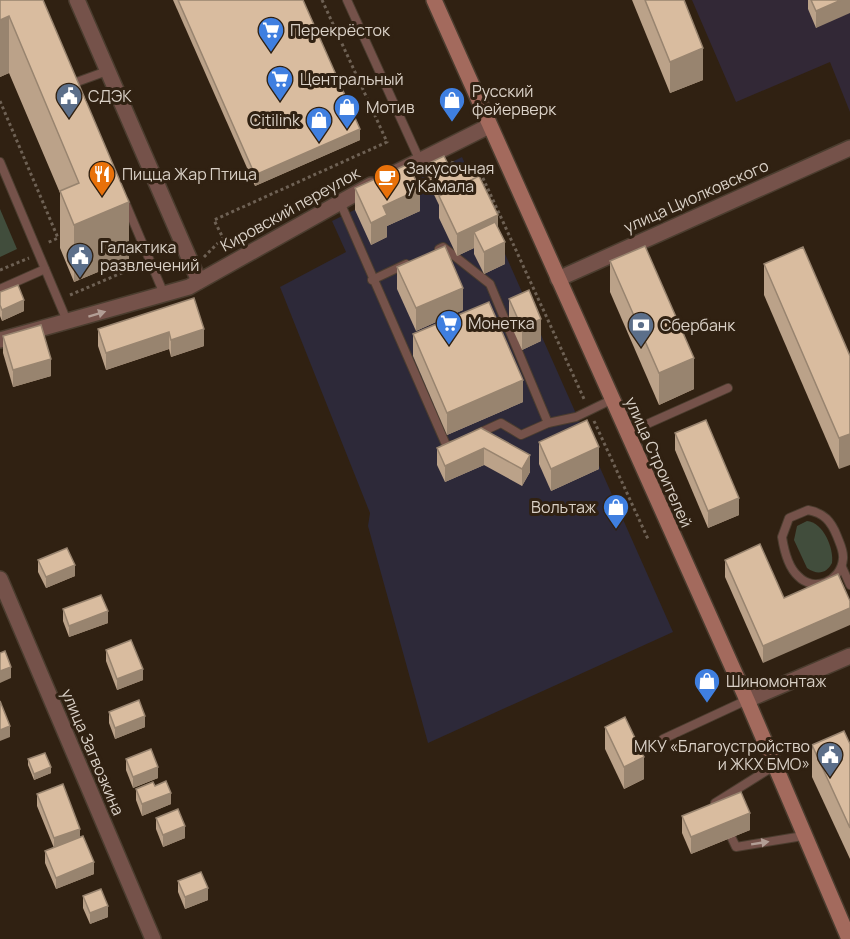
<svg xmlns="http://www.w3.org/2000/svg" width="850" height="939" font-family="Manrope,sans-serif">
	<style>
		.commercial { fill: #2d2939 }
		.education { fill: #322836 }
		.green { fill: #414d3c }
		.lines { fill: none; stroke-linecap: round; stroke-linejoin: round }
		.lane-casing { stroke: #4b3d2f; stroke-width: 10 }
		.street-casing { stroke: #4b3d2f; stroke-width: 18 }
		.secondary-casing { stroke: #4b3d2f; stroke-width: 18 }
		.path { stroke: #6e6154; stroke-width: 3; stroke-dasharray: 3 3; stroke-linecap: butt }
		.lane { stroke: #75524a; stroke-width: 8 }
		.street { stroke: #75524a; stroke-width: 15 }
		.secondary { stroke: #a36a5d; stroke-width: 15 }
		.wall { fill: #bba289 }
		.shaded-wall { fill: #98846f }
		.building { fill: #d9bc9f; stroke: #98846f; stroke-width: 1.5 }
		.oneway { fill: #b29e95 }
		.labels { text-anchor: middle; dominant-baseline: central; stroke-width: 6; stroke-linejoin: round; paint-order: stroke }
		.poi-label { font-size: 16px; fill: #dad1c7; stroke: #302112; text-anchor: start }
		.street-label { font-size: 16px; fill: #dad1c7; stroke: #302112 }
	</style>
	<rect width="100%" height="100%" fill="#302112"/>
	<!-- commercial -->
	<path class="commercial" d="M462 157 673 632 428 743 368 526 370 513 280 287 346 252 332 221Z"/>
	<!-- education -->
	<path class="education" d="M692 0H850V112L830 62 736 102Z"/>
	<!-- green -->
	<g class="green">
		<path d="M0 209 17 249 0 257Z"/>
		<path d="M807 521C823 522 834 548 832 563 826 574 817 575 807 568L794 540 797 526Z"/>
	</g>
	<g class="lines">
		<!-- lane casing -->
		<g class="lane-casing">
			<g id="lane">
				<path d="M347 0 420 161"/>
				<path d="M74 83 107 71"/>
				<path d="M0 162 67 321"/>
				<path d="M125 202 161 287"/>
				<path d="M340 202 447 447 452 445"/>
				<path d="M439 249 443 247 490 284 548 423"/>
				<path d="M372 280 406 264"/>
				<path d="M0 289 45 269"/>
				<path d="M627 433 728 388"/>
				<path d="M477 434 501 423 521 435 548 423 576 417 611 400"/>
				<path d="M808 510C824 513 831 521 837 536 840 544 844 551 843 559 841 581 814 593 798 576 788 567 784 550 782 537L789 518Z"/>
				<path d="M842 567 850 585"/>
				<path d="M663 739 747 700"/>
				<path d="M718 809 715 803 774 766"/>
				<path d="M727 828 736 847 803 836"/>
			</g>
		</g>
		<!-- street casing -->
		<g class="street-casing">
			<g id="street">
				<path d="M77 0 199 281"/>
				<path d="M393 174 489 126"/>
				<path d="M558 279 850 148"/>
				<path d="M0 340 189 287 371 185"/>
				<path d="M0 579 153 939"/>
				<path d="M747 700 850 656"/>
			</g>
		</g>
		<!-- secondary casing -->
		<g class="secondary-casing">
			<path id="secondary" d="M434 0 747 700 849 939"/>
		</g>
		<!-- path -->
		<g class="path">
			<path d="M0 101 58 238 47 243"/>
			<path d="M451 162 482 176 585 401"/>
			<path d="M204 257 223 238 214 220 387 142 322 0"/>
			<path d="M0 270 29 258"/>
			<path d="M70 295 138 266"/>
			<path d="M594 421 648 539"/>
		</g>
		<!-- lane -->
		<use href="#lane" class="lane"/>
		<!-- street -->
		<use href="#street" class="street"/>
		<!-- secondary -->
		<use href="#secondary" class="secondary"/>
	</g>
	<!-- wall -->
	<g class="wall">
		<path d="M0 0H43L129 259 74 282 60 248V193L9 73 0 77Z"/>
		<path d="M173 0H303L360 140 255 186Z"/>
		<path d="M632 0H684L703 80 670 93Z"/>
		<path d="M808 0H850L816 28 808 9Z"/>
		<path d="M425 165 453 174 498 227 505 264 484 274 474 254V248L457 256 439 218V205L425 176Z"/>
		<path d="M355 188 420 211 387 226V237L371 245 355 210Z"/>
		<path d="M610 261 694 389 659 405 610 292Z"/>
		<path d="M764 264 850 356 839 469 764 295Z"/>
		<path d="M397 267 463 310 416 331 397 289Z"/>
		<path d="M0 292 24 311 2 321 0 316Z"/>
		<path d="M194 298 204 346 171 357 169 349 106 370 98 346V329Z"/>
		<path d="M509 299 541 341 522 350 509 321Z"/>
		<path d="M413 334 523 402 447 435 413 356Z"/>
		<path d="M3 336 51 376 13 387 3 353Z"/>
		<path d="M481 428 530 472 522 486 484 465 445 482 437 465V448Z"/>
		<path d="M675 433 739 515 708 528 675 450Z"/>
		<path d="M539 442 599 469 551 491 539 464Z"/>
		<path d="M38 560 75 576 46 588 38 572Z"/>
		<path d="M725 560 784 598 763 663 725 577Z"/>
		<path d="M63 609 108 623 69 637 63 621Z"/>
		<path d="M106 650 143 680 117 690 106 661Z"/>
		<path d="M109 712 145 727 115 739 109 723Z"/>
		<path d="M605 727 644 779 624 789 605 749Z"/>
		<path d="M850 744V859L812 777V745Z"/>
		<path d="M28 759 51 773 34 780 28 765Z"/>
		<path d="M126 759 158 778 133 788 126 770Z"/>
		<path d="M155 786 171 804 142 816 136 800V789Z"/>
		<path d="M37 794 80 837 94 874 56 889 45 863V851L54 848 37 806Z"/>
		<path d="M682 816 750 830 691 854 682 833Z"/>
		<path d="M156 818 185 838 163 847 156 829Z"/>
		<path d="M178 881 208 900 185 909 178 892Z"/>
		<path d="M83 896 108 917 90 924 83 908Z"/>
	</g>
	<!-- shaded-wall -->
	<g class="shaded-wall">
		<path d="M841 0H850V13L816 28V11Z"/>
		<path d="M9 16V73L0 77V20Z"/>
		<path d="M703 48V80L670 93V62Z"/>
		<path d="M360 129V140L255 186V175Z"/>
		<path d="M420 189V211L387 226V237L371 245V223L383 206Z"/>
		<path d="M129 202V259L74 282V225Z"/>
		<path d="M498 215V237L474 232V248L457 256V234Z"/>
		<path d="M505 242V264L484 274V252Z"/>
		<path d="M463 288V310L416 331V308Z"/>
		<path d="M24 300V311L2 321V310Z"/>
		<path d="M541 319V341L522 350V328Z"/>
		<path d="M204 329V346L171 357V340Z"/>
		<path d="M169 332V349L106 370V353Z"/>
		<path d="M694 358V389L659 405V373Z"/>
		<path d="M51 359V376L13 387V370Z"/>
		<path d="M523 380V402L447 435V413Z"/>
		<path d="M850 434V465L839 469V438Z"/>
		<path d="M599 447V469L551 491V469Z"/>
		<path d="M484 448V465L445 482V466Z"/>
		<path d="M530 455V472L522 486V469Z"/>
		<path d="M739 498V515L708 528V511Z"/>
		<path d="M75 565V576L46 588V577Z"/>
		<path d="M850 608V625L763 663V646Z"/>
		<path d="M108 611V623L69 637V626Z"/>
		<path d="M11 667V678L0 683V671Z"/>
		<path d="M143 669V680L117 690V679Z"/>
		<path d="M145 716V727L115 739V728Z"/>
		<path d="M10 726V737L0 741V730Z"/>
		<path d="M644 757V779L624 789V767Z"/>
		<path d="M51 767V773L34 780V774Z"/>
		<path d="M158 767V778L133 788V777Z"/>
		<path d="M171 793V804L142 816V804Z"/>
		<path d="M750 813V830L691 854V837Z"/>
		<path d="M185 826V838L163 847V835Z"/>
		<path d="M80 829V840L54 850V838Z"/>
		<path d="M94 862V874L56 889V878Z"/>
		<path d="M208 888V900L185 909V897Z"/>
		<path d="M108 906V917L90 924V913Z"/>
	</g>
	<!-- building -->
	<g class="building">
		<path d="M0 0H43L129 202 74 225 60 191 79 183 9 16 0 20Z"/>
		<path d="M178 0H303L360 129 255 175Z"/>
		<path d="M645 0H684L703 48 670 62Z"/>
		<path d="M811 0H841L816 11Z"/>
		<path d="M444 156 453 174 470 165 476 178 439 195 425 165Z"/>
		<path d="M408 164 420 189 383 206 387 215 371 223 355 188Z"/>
		<path d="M479 176 498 215 457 234 439 196Z"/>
		<path d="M495 222 505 242 484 252 474 232Z"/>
		<path d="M445 246 463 288 416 308 397 267Z"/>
		<path d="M645 246 694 358 659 373 610 261Z"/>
		<path d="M803 247 850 356V434L839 438 764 264Z"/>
		<path d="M18 285 24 300 2 310 0 305V292Z"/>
		<path d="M529 290 541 319 522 328 509 299Z"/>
		<path d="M194 298 204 329 171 340 169 332 106 353 98 329Z"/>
		<path d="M489 302 523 380 447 413 413 334Z"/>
		<path d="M41 325 51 359 13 370 3 336Z"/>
		<path d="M587 420 599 447 551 469 539 442Z"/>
		<path d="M706 420 739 498 708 511 675 433Z"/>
		<path d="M481 428 530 455 522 469 484 448 445 466 437 448Z"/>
		<path d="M760 544 784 598 838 574 850 601V608L763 646 725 560Z"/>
		<path d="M67 548 75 565 46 577 38 560Z"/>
		<path d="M101 595 108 611 69 626 63 609Z"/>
		<path d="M131 640 143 669 117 679 106 650Z"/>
		<path d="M5 651 11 667 0 671V653Z"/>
		<path d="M139 700 145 716 115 728 109 712Z"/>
		<path d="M0 701 10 726 0 730Z"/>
		<path d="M625 717 644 757 624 767 605 727Z"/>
		<path d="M844 731 850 744V828L812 745Z"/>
		<path d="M151 749 158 767 133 777 126 759Z"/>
		<path d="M45 753 51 767 34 774 28 759Z"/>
		<path d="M166 781 171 793 142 804 136 789 153 782 155 786Z"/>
		<path d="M63 784 80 829 54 838 37 794Z"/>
		<path d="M741 792 750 813 691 837 682 816Z"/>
		<path d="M178 809 185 826 163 835 156 818Z"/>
		<path d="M83 836 94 862 56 878 45 851Z"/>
		<path d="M201 872 208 888 185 897 178 881Z"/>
		<path d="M101 889 108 906 90 913 83 896Z"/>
	</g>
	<!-- one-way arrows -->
	<defs><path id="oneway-solid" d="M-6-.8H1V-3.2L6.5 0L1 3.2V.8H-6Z" transform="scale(1.5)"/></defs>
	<g class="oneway">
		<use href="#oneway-solid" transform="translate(97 314) rotate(-17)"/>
		<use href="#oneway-solid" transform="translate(760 843) rotate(-9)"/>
	</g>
	<!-- icons -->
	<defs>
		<g id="supermarket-pin" transform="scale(1.35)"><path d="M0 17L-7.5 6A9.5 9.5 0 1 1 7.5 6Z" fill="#3f7fe0" stroke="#302112"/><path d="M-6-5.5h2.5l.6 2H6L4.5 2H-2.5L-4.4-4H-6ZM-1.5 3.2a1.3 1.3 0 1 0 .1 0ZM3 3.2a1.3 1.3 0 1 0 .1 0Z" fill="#fff"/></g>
		<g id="civic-pin" transform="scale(1.35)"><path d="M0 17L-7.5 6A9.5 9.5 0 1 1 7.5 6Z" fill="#5c6f8a" stroke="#302112"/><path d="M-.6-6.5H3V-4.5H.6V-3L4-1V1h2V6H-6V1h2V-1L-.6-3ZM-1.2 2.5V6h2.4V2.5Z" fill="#fff"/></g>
		<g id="shop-pin" transform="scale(1.35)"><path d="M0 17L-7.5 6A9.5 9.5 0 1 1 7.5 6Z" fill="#3f7fe0" stroke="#302112"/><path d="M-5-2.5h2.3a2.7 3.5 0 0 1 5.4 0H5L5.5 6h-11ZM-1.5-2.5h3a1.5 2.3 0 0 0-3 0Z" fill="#fff"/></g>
		<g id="restaurant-pin" transform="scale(1.35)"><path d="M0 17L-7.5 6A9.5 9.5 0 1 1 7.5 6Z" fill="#e8710a" stroke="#302112"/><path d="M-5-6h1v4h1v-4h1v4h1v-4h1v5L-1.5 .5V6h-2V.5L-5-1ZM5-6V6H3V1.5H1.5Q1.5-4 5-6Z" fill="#fff"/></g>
		<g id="cafe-pin" transform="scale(1.35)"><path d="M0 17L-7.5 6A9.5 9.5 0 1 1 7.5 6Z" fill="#e8710a" stroke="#302112"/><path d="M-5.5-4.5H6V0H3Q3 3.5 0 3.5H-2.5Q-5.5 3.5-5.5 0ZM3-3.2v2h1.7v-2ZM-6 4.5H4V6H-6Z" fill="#fff"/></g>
		<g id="bank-pin" transform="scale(1.35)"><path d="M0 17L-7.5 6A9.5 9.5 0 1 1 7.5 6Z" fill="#5c6f8a" stroke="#302112"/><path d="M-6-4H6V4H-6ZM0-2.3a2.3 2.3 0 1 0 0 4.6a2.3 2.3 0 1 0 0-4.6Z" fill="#fff"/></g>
	</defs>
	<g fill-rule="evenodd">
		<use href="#supermarket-pin" x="271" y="30"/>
		<use href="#supermarket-pin" x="280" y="79"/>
		<use href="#civic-pin" x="69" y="96"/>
		<use href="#shop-pin" x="452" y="100"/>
		<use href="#shop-pin" x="347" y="107"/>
		<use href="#shop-pin" x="319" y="120"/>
		<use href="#restaurant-pin" x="102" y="174"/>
		<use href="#cafe-pin" x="387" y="177"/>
		<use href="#civic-pin" x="80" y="256"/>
		<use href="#supermarket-pin" x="449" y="323"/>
		<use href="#bank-pin" x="641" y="325"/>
		<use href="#shop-pin" x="616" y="507"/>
		<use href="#shop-pin" x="707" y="681"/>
		<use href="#civic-pin" x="830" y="755"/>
	</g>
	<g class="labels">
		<!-- poi labels -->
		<g class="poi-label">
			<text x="290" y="30">Перекрёсток</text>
			<text x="300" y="79">Центральный</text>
			<text x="472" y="91">Русский<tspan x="472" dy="18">фейерверк</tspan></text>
			<text x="88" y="96">СДЭК</text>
			<text x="366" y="107">Мотив</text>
			<text x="300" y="120" text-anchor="end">Citilink</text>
			<text x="406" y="168">Закусочная<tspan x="406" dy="18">у Камала</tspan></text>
			<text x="122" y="174">Пицца Жар Птица</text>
			<text x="100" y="247">Галактика<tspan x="100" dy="18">развлечений</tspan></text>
			<text x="468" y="323">Монетка</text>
			<text x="660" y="325">Сбербанк</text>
			<text x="596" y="507" text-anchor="end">Вольтаж</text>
			<text x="726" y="681">Шиномонтаж</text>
			<text x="810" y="746" text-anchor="end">МКУ «Благоустройство<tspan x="810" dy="18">и ЖКХ БМО»</tspan></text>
		</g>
		<!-- street labels -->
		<g class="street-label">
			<text transform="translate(696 196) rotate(-24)">улица Циолковского</text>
			<text transform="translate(290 209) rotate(-29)">Кировский переулок</text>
			<text transform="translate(659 462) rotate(66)">улица Строителей</text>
			<text transform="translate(93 752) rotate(67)">улица Загвозкина</text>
		</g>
	</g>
</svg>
